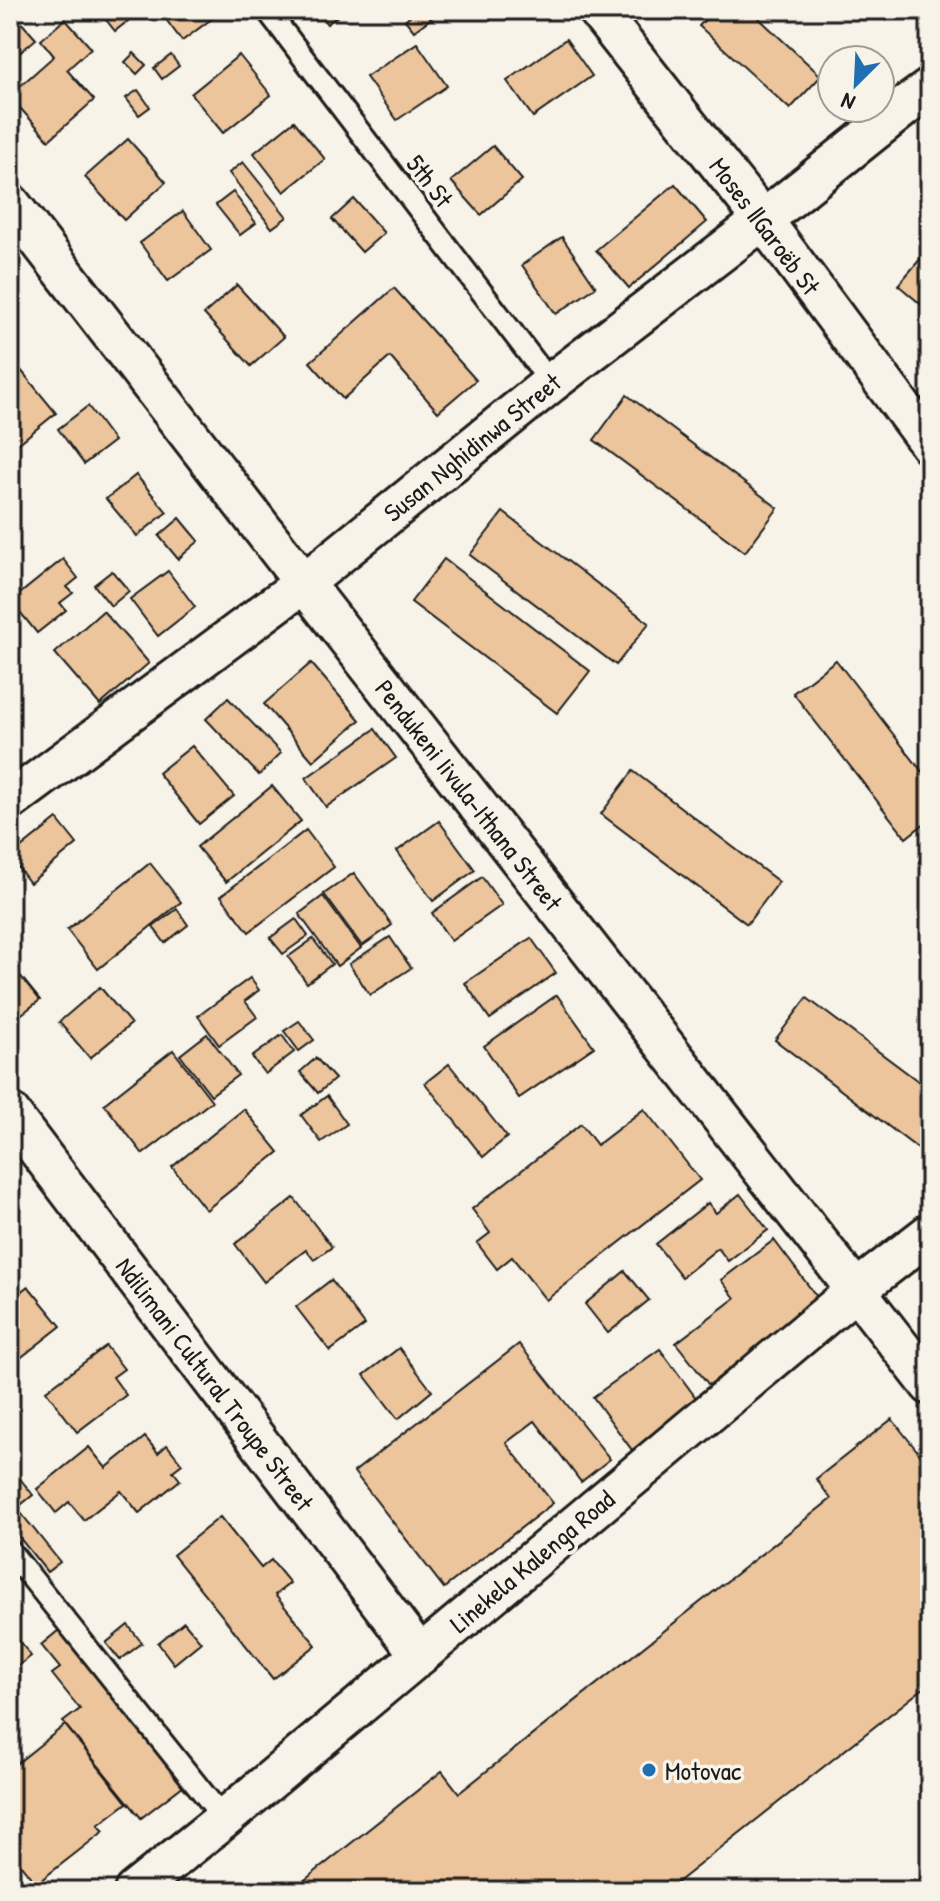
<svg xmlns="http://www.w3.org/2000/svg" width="940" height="1901" font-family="'Patrick Hand',sans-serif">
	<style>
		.building { fill: #ecc59c; stroke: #1c1c1c; stroke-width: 2 }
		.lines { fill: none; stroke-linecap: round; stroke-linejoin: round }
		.lane-casing { stroke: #1c1c1c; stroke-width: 26 }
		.street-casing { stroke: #1c1c1c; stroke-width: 44 }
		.lane { stroke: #f7f3e8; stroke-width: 20 }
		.street { stroke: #f7f3e8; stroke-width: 38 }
		.poi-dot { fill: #1f6fb2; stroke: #f7f3e8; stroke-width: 3 }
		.labels { text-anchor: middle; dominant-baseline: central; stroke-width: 7; stroke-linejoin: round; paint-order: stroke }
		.street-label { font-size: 26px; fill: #1c1c1c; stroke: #f7f3e8 }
		.poi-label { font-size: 26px; fill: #1c1c1c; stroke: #f7f3e8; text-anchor: start }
	</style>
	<rect width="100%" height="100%" fill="#f7f3e8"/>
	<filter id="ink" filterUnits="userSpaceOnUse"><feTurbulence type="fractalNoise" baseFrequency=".0125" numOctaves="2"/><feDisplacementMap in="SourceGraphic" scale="16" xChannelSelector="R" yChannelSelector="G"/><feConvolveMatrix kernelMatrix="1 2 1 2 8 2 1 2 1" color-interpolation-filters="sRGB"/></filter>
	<g filter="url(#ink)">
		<!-- building -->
		<g class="building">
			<path d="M10 10 36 39 10 61Z"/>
			<path d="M110 10H142L115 31 103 16Z"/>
			<path d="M159 10H215L218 14 182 41Z"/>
			<path d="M316 10H346L327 24Z"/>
			<path d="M417 10H442L414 31 405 20Z"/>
			<path d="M714 10H750L821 76 790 109 699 26Z"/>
			<path d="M65 19 91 48 67 70 94 100 49 140 10 97V95L54 56 41 40Z"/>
			<path d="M566 39 592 76 533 117 507 81Z"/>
			<path d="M417 43 447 86 397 120 366 77Z"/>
			<path d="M134 53 146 65 137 74 125 62Z"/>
			<path d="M171 55 179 66 162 79 154 68Z"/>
			<path d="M239 55 271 95 223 133 191 94Z"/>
			<path d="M138 90 150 107 139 115 126 98Z"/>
			<path d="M294 121 325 159 284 192 254 153Z"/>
			<path d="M128 139 166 182 124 220 85 177Z"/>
			<path d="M493 146 522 180 481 215 451 181Z"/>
			<path d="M243 162 287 217 272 228 229 173Z"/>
			<path d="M675 184 707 222 629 288 596 250Z"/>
			<path d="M233 192 256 223 240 235 216 205Z"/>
			<path d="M354 199 384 233 362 252 332 219Z"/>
			<path d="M183 211 211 250 168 281 140 243Z"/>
			<path d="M562 237 596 287 556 314 522 265Z"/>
			<path d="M928 250 930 252V312L898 285Z"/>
			<path d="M237 285 284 337 251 366 204 314Z"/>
			<path d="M394 288 476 380 438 412 390 357 343 399 310 362Z"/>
			<path d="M11 358 56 413 13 448 10 444Z"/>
			<path d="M627 395 778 508 745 552 594 440Z"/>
			<path d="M88 406 114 441 84 464 58 429Z"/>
			<path d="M136 475 167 512 137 536 106 499Z"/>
			<path d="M503 512 649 623 616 665 470 555Z"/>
			<path d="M180 518 199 541 178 559 159 536Z"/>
			<path d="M63 559 78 578 67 587 73 593 60 603 66 610 37 633 11 601Z"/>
			<path d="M444 559 590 671 557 713 411 602Z"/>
			<path d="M112 571 129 591 111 606 94 585Z"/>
			<path d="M168 571 195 607 158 636 130 599Z"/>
			<path d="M103 611 149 663 100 705 55 653Z"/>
			<path d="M836 660 930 782V819L906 838 793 693Z"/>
			<path d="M311 663 360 720 313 761 264 704Z"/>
			<path d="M228 698 281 753 259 775 206 719Z"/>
			<path d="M375 729 396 758 326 807 306 778Z"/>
			<path d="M192 746 234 796 199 824 158 773Z"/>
			<path d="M633 771 779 882 747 924 601 814Z"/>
			<path d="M272 786 301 821 226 882 197 847Z"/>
			<path d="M57 819 77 844 30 883 10 857Z"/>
			<path d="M439 821 475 870 433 901 397 851Z"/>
			<path d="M306 830 334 867 249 932 221 896Z"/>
			<path d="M150 863 181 902 98 969 67 930Z"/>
			<path d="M354 873 392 925 362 946 324 894Z"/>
			<path d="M482 877 502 905 451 941 432 913Z"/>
			<path d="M323 896 361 948 337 966 299 914Z"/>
			<path d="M177 909 188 925 165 943 153 927Z"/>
			<path d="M296 919 308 936 283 954 270 938Z"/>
			<path d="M390 937 411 968 370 995 349 964Z"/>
			<path d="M531 938 556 973 490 1019 465 983Z"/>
			<path d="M313 939 332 964 307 983 288 957Z"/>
			<path d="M18 973 40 1000 10 1023V980Z"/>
			<path d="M250 978 259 990 245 1001 257 1017 219 1045 198 1016Z"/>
			<path d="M100 987 131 1024 90 1058 59 1022Z"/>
			<path d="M557 995 594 1047 519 1098 484 1046Z"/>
			<path d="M807 998 930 1090V1139L921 1151 775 1040Z"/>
			<path d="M299 1021 314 1040 299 1051 284 1031Z"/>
			<path d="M207 1034 238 1075 211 1095 180 1055Z"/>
			<path d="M282 1035 294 1052 265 1074 252 1057Z"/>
			<path d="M173 1050 212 1101 143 1154 104 1104Z"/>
			<path d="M316 1058 335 1079 318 1093 300 1072Z"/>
			<path d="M449 1064 507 1137 483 1157 425 1083Z"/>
			<path d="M327 1096 347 1124 321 1142 301 1115Z"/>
			<path d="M244 1109 279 1152 206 1210 172 1167Z"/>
			<path d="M644 1109 700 1180 546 1300 512 1257 497 1269 477 1243 490 1233 472 1209 581 1124 597 1145Z"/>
			<path d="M740 1194 768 1230 728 1261 718 1248 682 1277 656 1244 708 1203 716 1213Z"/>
			<path d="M294 1198 332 1247 314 1260 306 1250 264 1282 235 1244Z"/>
			<path d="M774 1240 820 1301 709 1385 676 1343 735 1298 721 1280Z"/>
			<path d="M625 1271 649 1300 608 1333 585 1304Z"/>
			<path d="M331 1280 365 1325 330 1351 296 1307Z"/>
			<path d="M28 1286 61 1326 19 1359 10 1348V1300Z"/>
			<path d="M519 1344 610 1459 581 1482 535 1421 506 1443 553 1503 444 1588 354 1472Z"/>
			<path d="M106 1346 124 1369 113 1377 126 1395 77 1432 46 1391Z"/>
			<path d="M399 1348 432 1391 398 1419 364 1375Z"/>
			<path d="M660 1349 699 1402 632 1450 593 1397Z"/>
			<path d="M892 1419 930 1467V1683L666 1891H291L442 1771 459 1793 831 1499 816 1479Z"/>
			<path d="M145 1437 158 1453 167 1445 182 1464 173 1471 180 1480 139 1513 121 1491 84 1520 69 1502 56 1513 37 1489 89 1447 106 1468Z"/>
			<path d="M10 1466 33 1495 17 1508 60 1562 47 1572 10 1526Z"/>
			<path d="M220 1517 261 1568 271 1560 290 1583 275 1595 316 1645 273 1679 173 1555Z"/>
			<path d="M184 1622 201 1642 174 1664 158 1643Z"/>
			<path d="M128 1625 142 1643 120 1660 106 1643Z"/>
			<path d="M10 1629 31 1656 10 1672Z"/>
			<path d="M59 1630 184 1785 141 1818 63 1722 80 1709 52 1674 60 1668 41 1645Z"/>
			<path d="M65 1725 127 1803 98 1825 104 1831 36 1884 10 1851V1769Z"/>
		</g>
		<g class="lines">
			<!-- lane casing -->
			<g class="lane-casing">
				<g id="lane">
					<path d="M267 10 551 383"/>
					<path d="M10 1551 224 1819"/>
				</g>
			</g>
			<!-- street casing -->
			<g class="street-casing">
				<g id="street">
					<path d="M597 10 763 220 930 445"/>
					<path d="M10 203 304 583 930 1385"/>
					<path d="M10 801 304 583 551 383 763 220 908 104 930 88"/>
					<path d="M10 1113 420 1655"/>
					<path d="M134 1891 224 1819 855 1291 930 1233"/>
				</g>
			</g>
			<!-- lane -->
			<use href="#lane" class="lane"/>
			<!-- street -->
			<use href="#street" class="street"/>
		</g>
	</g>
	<!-- markers -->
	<circle class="poi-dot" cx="649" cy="1770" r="8"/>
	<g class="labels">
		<!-- street labels -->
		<g class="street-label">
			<text transform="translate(430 181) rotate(53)">5th St</text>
			<text transform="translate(765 226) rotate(53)">Moses ǁGaroëb St</text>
			<text transform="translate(472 447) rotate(-39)">Susan Nghidinwa Street</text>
			<text transform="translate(469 795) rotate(52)">Pendukeni Iivula-Ithana Street</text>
			<text transform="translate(215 1384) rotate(53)">Ndilimani Cultural Troupe Street</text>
			<text transform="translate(532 1561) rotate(-40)">Linekela Kalenga Road</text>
		</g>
		<!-- poi labels -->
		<g class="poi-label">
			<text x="665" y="1770">Motovac</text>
		</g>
	</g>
	<!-- margin -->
	<rect width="940" height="1901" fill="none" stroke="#f7f3e8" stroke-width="40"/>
	<rect x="20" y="20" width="900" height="1861" fill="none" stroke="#1c1c1c" stroke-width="3" filter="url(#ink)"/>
	<!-- north arrow -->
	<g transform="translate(856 84) rotate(204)"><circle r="38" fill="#f7f3e8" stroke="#9f9d96" stroke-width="2"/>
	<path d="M0-6L14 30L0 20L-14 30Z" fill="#1f6fb2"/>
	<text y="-12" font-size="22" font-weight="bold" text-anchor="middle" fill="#1c1c1c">N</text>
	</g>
</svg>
